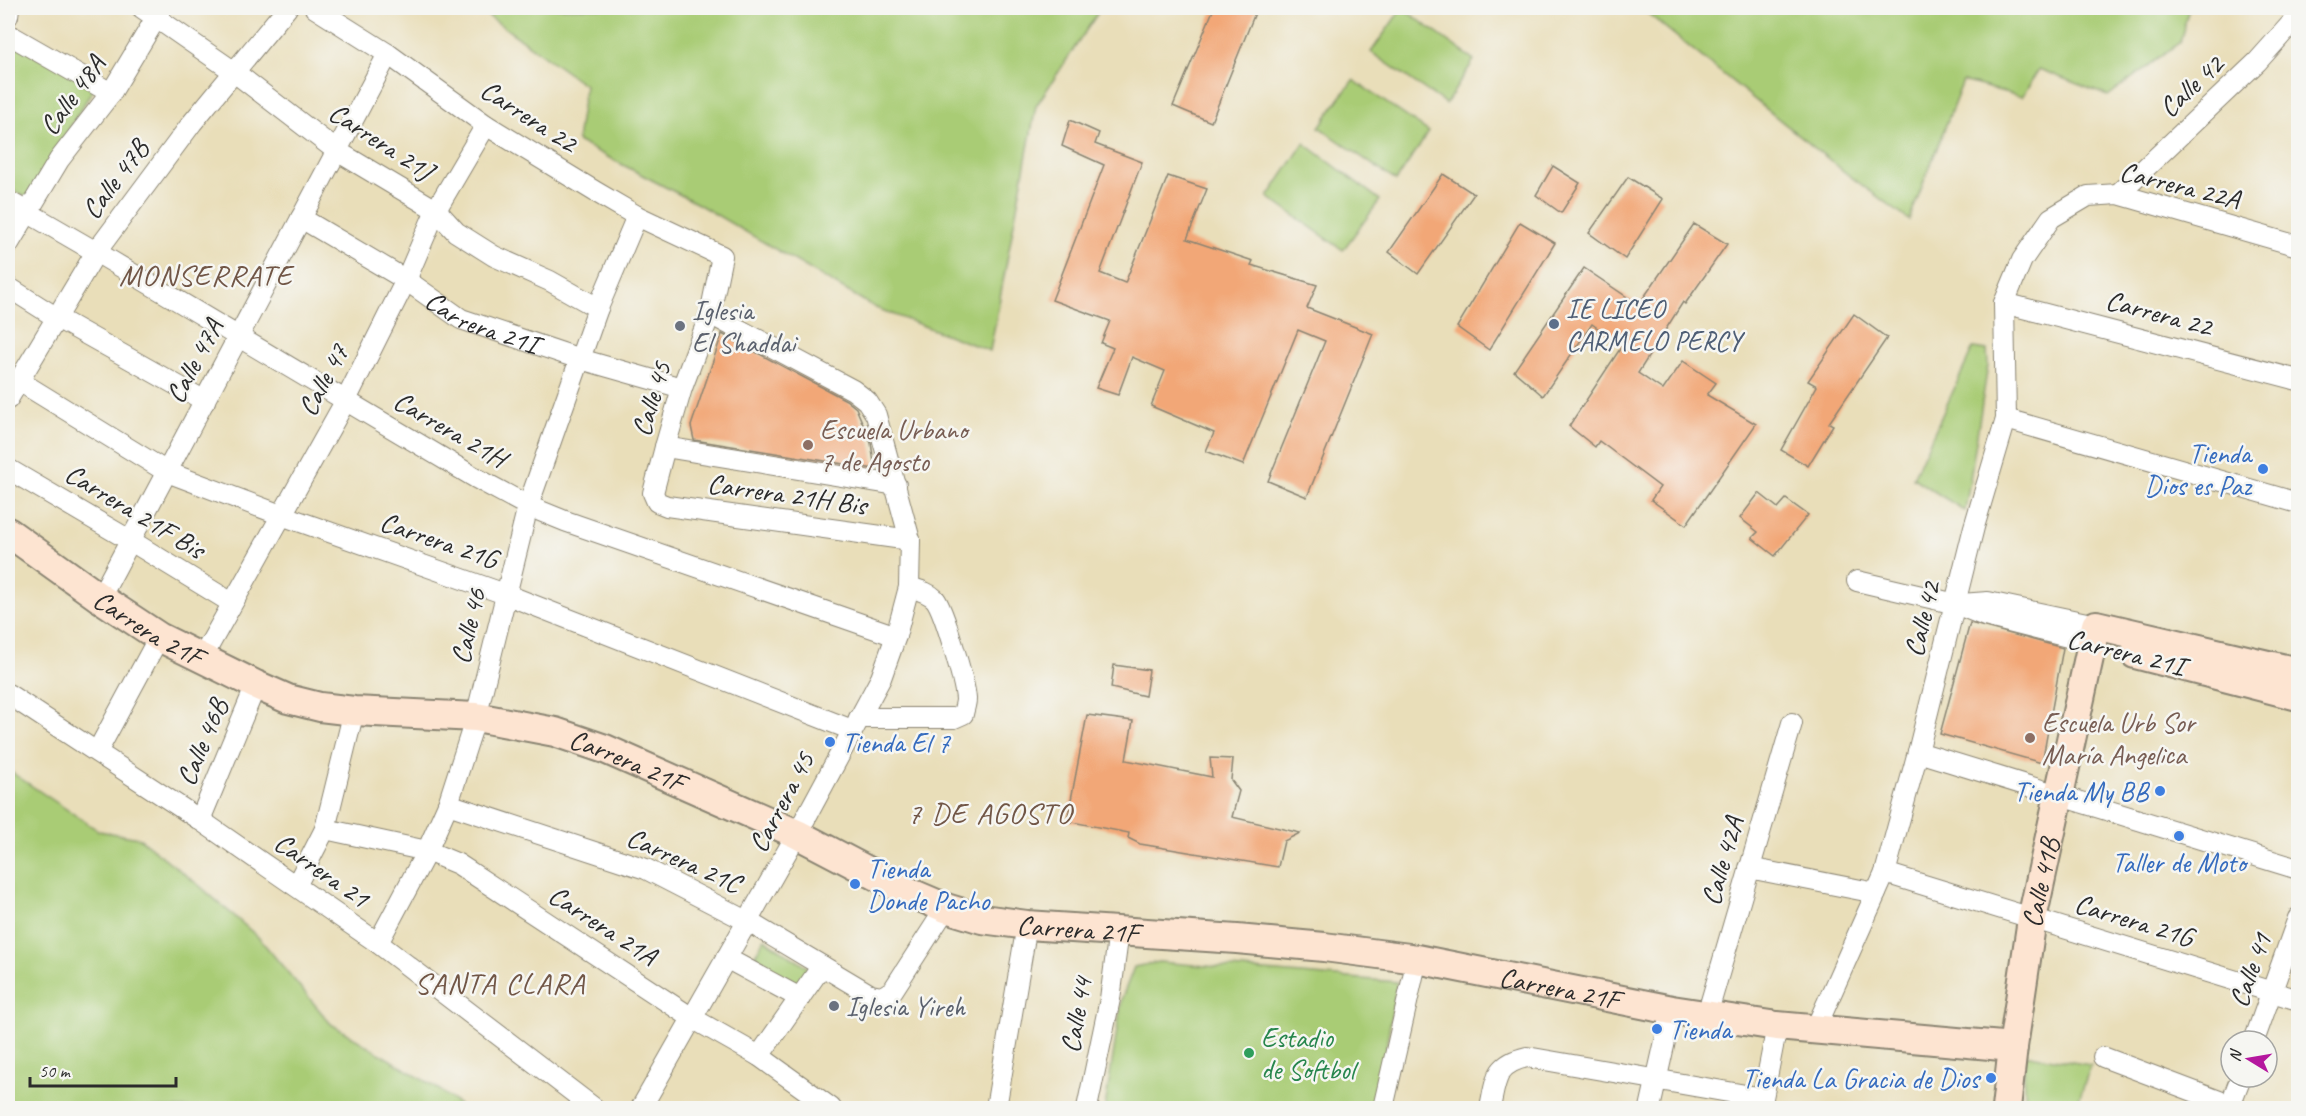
<svg xmlns="http://www.w3.org/2000/svg" width="2306" height="1116" font-family="Caveat,sans-serif">
	<style>
		.green { fill: #a9cc75; stroke: #6a7c50; stroke-width: 1.5 }
		.building { fill: #f2a777 }
		.lines { fill: none; stroke-linecap: round; stroke-linejoin: round }
		.street-casing { stroke: #8a8472; stroke-width: 22 }
		.secondary-casing { stroke: #8a8472; stroke-width: 32 }
		.street { stroke: #fff; stroke-width: 20 }
		.secondary { stroke: #fde4d1; stroke-width: 28 }
		.service-dot { fill: #5c6f8a; stroke: #f6f6f2; stroke-width: 2 }
		.worship-dot { fill: #6b7280; stroke: #f6f6f2; stroke-width: 2 }
		.education-dot { fill: #8d6e63; stroke: #f6f6f2; stroke-width: 2 }
		.shop-dot { fill: #3f7fe0; stroke: #f6f6f2; stroke-width: 2 }
		.leisure-dot { fill: #2e9e5b; stroke: #f6f6f2; stroke-width: 2 }
		.labels { text-anchor: middle; dominant-baseline: central; stroke-width: 5; stroke-linejoin: round; paint-order: stroke }
		.street-label { font-size: 28px; fill: #2b2b2b; stroke: #f6f6f2 }
		.service-label { font-size: 28px; fill: #4e5e75; stroke: #f6f6f2; text-anchor: start }
		.worship-label { font-size: 28px; fill: #5b616d; stroke: #f6f6f2; text-anchor: start }
		.education-label { font-size: 28px; fill: #785e54; stroke: #f6f6f2; text-anchor: start }
		.shop-label { font-size: 28px; fill: #366cbe; stroke: #f6f6f2; text-anchor: end }
		.leisure-label { font-size: 28px; fill: #27864d; stroke: #f6f6f2; text-anchor: start }
		.neighbourhood-label { font-size: 30px; letter-spacing: 1.5px; fill: #715646; stroke: #f6f6f2 }
	</style>
	<rect width="100%" height="100%" fill="#f6f6f2"/>
	<filter id="ink" filterUnits="userSpaceOnUse"><feTurbulence type="fractalNoise" baseFrequency=".0167" numOctaves="2"/><feDisplacementMap in="SourceGraphic" scale="12" xChannelSelector="R" yChannelSelector="G"/><feConvolveMatrix kernelMatrix="1 2 1 2 8 2 1 2 1" color-interpolation-filters="sRGB"/></filter>
	<filter id="wash" filterUnits="userSpaceOnUse"><feTurbulence type="fractalNoise" baseFrequency=".008" numOctaves="4" result="noise"/><feDisplacementMap in="SourceGraphic" scale="24" xChannelSelector="R" yChannelSelector="G"/><feGaussianBlur stdDeviation="1.35" result="paint"/><feColorMatrix in="noise" values="0 0 0 0 0 0 0 0 0 0 0 0 0 0 0 0 0 1.4 0 .05"/><feComposite in="paint" operator="in"/></filter>
	<g filter="url(#wash)">
		<rect width="100%" height="100%" fill="#e9deb9"/>
		<!-- green -->
		<g class="green">
			<path d="M477 8H1101L1036 106 990 351 876 308 698 204 577 141 585 85Z"/>
			<path d="M1402 8 1474 60 1446 104 1371 52Z"/>
			<path d="M1641 8H2189L2180 42 2108 96 2039 69 2022 97 1963 81 1909 220 1847 174Z"/>
			<path d="M8 34 98 81 28 198 8 188Z"/>
			<path d="M1353 80 1429 132 1396 181 1319 127Z"/>
			<path d="M1304 143 1380 200 1343 250 1268 197Z"/>
			<path d="M1973 348 1987 350 1988 365 1965 511 1913 478Z"/>
			<path d="M8 770 99 831 139 838 201 887 259 938 331 1024 440 1090 463 1108H8Z"/>
			<path d="M764 939 816 973 803 992 751 963Z"/>
			<path d="M1159 962 1397 982 1376 1108H1105L1122 998 1134 967Z"/>
			<path d="M2023 1054 2091 1065 2076 1108H2026Z"/>
		</g>
		<g id="blocks">
			<!-- building -->
			<g class="building">
				<path d="M1214 8H1257L1211 122 1173 106Z"/>
				<path d="M1070 120 1099 133 1095 144 1142 162 1100 273 1125 283 1168 176 1207 189 1187 239 1253 261 1251 265 1317 285 1307 308 1373 334 1307 497 1268 481 1325 341 1298 330 1243 465 1206 451 1214 433 1151 406 1165 371 1132 357 1118 395 1096 388 1113 348 1101 343 1110 321 1052 300 1104 165 1062 146Z"/>
				<path d="M1553 166 1580 183 1561 213 1536 195Z"/>
				<path d="M1443 174 1474 194 1418 274 1389 252Z"/>
				<path d="M1628 177 1663 199 1625 259 1589 233Z"/>
				<path d="M1520 222 1555 243 1489 350 1457 327Z"/>
				<path d="M1694 224 1727 244 1685 304 1683 302 1638 373 1663 390 1683 361 1716 383 1707 395 1756 424 1686 525 1651 500 1660 487 1599 441 1595 447 1569 426 1622 346 1592 324 1543 396 1514 371 1584 268 1636 303 1638 301 1640 303Z"/>
				<path d="M1854 314 1887 338 1829 423 1833 425 1808 466 1781 450 1817 386 1808 381Z"/>
				<path d="M722 334 846 400 856 408 871 443 875 469 694 440 691 426Z"/>
				<path d="M1759 493 1778 508 1786 499 1808 515 1775 556 1752 538 1758 532 1740 518Z"/>
				<path d="M1970 623 2063 648 2042 763 1940 734Z"/>
				<path d="M1114 665 1149 670 1145 696 1111 688Z"/>
				<path d="M1087 715 1133 721 1126 760 1212 777 1210 758 1233 759 1231 780 1239 791 1232 817 1300 833 1284 841 1278 867 1140 844 1128 838 1129 833 1067 821Z"/>
			</g>
		</g>
	</g>
	<g filter="url(#ink)">
		<use href="#blocks" fill-opacity="0" stroke="#8a8472" stroke-width="1.5"/>
		<g class="lines">
			<!-- street casing -->
			<g class="street-casing">
				<g id="street">
					<path d="M142 8 233 71 337 151 436 210 456 232 494 256 550 281 598 308"/>
					<path d="M315 8 388 54 486 125 596 192 637 216 722 256 710 314 682 388 665 447 653 493 657 502 667 506 910 540"/>
					<path d="M8 16 9 8"/>
					<path d="M8 34 111 93"/>
					<path d="M2118 194 2257 62 2298 16"/>
					<path d="M8 201 96 252 476 478 528 506 565 521 896 636"/>
					<path id="s1" d="M301 218 406 280 461 319 580 359 682 388"/>
					<path d="M8 245 59 160 111 93 162 8"/>
					<path d="M8 287 57 318 205 401"/>
					<path d="M2004 303 2298 380"/>
					<path d="M19 381 167 472 281 515 505 594 852 730"/>
					<path d="M8 399 96 252 192 123 287 8"/>
					<path d="M2006 419 2298 503"/>
					<path d="M665 447 896 485"/>
					<path d="M8 469 131 541 232 603"/>
					<path d="M1857 581 1956 604 1985 616 2092 643"/>
					<path d="M100 598 388 54"/>
					<path d="M1961 604 1988 602 2096 625"/>
					<path d="M202 658 346 400 406 280 436 210 486 125"/>
					<path d="M8 694 200 820 378 943 594 1108"/>
					<path d="M859 718H954L963 714C964 709 966 704 966 699 965 683 944 610 935 599 928 592 918 590 909 587"/>
					<path d="M97 752 159 637"/>
					<path d="M1918 752 2298 869"/>
					<path d="M448 804 646 869 747 921 871 995 882 997 893 990 946 908"/>
					<path d="M200 820 256 685"/>
					<path d="M325 829 427 851 458 864 692 1018 759 1056 831 1108"/>
					<path d="M1749 868 1876 893"/>
					<path d="M1885 873 2298 1000"/>
					<path d="M296 886 325 829 354 711"/>
					<path d="M378 943 427 851 448 804 476 717 528 506 598 308 637 216"/>
					<path d="M726 958 800 998"/>
					<path d="M1707 1015 1792 723"/>
					<path d="M1815 1030 1885 873 1918 752 1974 527 2006 419 2004 303 2022 260 2051 218 2088 196 2118 194 2298 246"/>
					<path d="M2254 1041 2298 918"/>
					<path d="M759 1056 822 966"/>
					<path d="M2103 1057 2238 1108"/>
					<path d="M641 1108 797 834 881 678 896 636 909 587 910 540 876 415 867 401 853 390 710 314"/>
					<path d="M996 1108 1027 925"/>
					<path d="M1087 1108 1110 999 1119 931"/>
					<path d="M1383 1108 1417 959"/>
					<path d="M1490 1108C1496 1080 1495 1064 1527 1057L1763 1098"/>
					<path d="M1650 1108 1672 1010"/>
					<path d="M1761 1108 1777 1026"/>
					<path d="M2229 1108 2241 1077"/>
				</g>
			</g>
			<!-- secondary casing -->
			<g class="secondary-casing">
				<g id="secondary">
					<path id="s2" d="M8 532 100 598 159 637 256 685 288 699 320 707 354 711 476 717 555 732 605 749 797 834 906 891 946 908 982 919 1027 925 1237 939 1324 947 1417 959 1672 1010 1777 1026 2013 1047"/>
					<path d="M2135 654 2298 696"/>
					<path id="s3" d="M2006 1108 2013 1047 2032 919 2096 625 2298 672"/>
				</g>
			</g>
			<!-- street -->
			<use href="#street" class="street"/>
			<!-- secondary -->
			<use href="#secondary" class="secondary"/>
		</g>
	</g>
	<!-- markers -->
	<circle class="service-dot" cx="1554" cy="324" r="6"/>
	<g class="worship-dot">
		<circle cx="680" cy="326" r="6"/>
		<circle cx="834" cy="1006" r="6"/>
	</g>
	<g class="education-dot">
		<circle cx="808" cy="445" r="6"/>
		<circle cx="2030" cy="738" r="6"/>
	</g>
	<g class="shop-dot">
		<circle cx="2263" cy="469" r="6"/>
		<circle cx="830" cy="742" r="6"/>
		<circle cx="2160" cy="791" r="6"/>
		<circle cx="2179" cy="836" r="6"/>
		<circle cx="855" cy="884" r="6"/>
		<circle cx="1657" cy="1029" r="6"/>
		<circle cx="1991" cy="1078" r="6"/>
	</g>
	<circle class="leisure-dot" cx="1249" cy="1053" r="6"/>
	<g class="labels">
		<!-- street labels -->
		<g class="street-label">
			<text transform="translate(2191 86) rotate(-43)">Calle 42</text>
			<text transform="translate(72 95) rotate(-54)">Calle 48A</text>
			<text transform="translate(529 116) rotate(33)">Carrera 22</text>
			<text transform="translate(381 141) rotate(33)">Carrera 21J</text>
			<text transform="translate(115 179) rotate(-53)">Calle 47B</text>
			<text transform="translate(2180 185) rotate(14)">Carrera 22A</text>
			<text transform="translate(2159 313) rotate(15)">Carrera 22</text>
			<text stroke="none"><textPath href="#s1" startOffset="210">Carrera 21I</textPath></text>
			<text transform="translate(194 361) rotate(-62)">Calle 47A</text>
			<text transform="translate(323 380) rotate(-62)">Calle 47</text>
			<text transform="translate(651 399) rotate(-73)">Calle 45</text>
			<text transform="translate(450 429) rotate(30)">Carrera 21H</text>
			<text transform="translate(787 494) rotate(8)">Carrera 21H Bis</text>
			<text transform="translate(135 511) rotate(31)">Carrera 21F Bis</text>
			<text transform="translate(439 540) rotate(19)">Carrera 21G</text>
			<text transform="translate(1922 619) rotate(-76)">Calle 42</text>
			<text stroke="none"><textPath href="#s2" startOffset="170">Carrera 21F</textPath></text>
			<text transform="translate(468 626) rotate(-77)">Calle 46</text>
			<text transform="translate(2126 652) rotate(14)">Carrera 21I</text>
			<text transform="translate(202 742) rotate(-67)">Calle 46B</text>
			<text stroke="none"><textPath href="#s2" startOffset="674">Carrera 21F</textPath></text>
			<text transform="translate(781 802) rotate(-62)">Carrera 45</text>
			<text transform="translate(684 860) rotate(24)">Carrera 21C</text>
			<text transform="translate(1722 861) rotate(-74)">Calle 42A</text>
			<text transform="translate(322 870) rotate(35)">Carrera 21</text>
			<text stroke="none"><textPath href="#s3" startOffset="228">Calle 41B</textPath></text>
			<text transform="translate(2134 920) rotate(17)">Carrera 21G</text>
			<text transform="translate(603 925) rotate(33)">Carrera 21A</text>
			<text stroke="none"><textPath href="#s2" startOffset="1160">Carrera 21F</textPath></text>
			<text transform="translate(2250 970) rotate(-70)">Calle 41</text>
			<text stroke="none"><textPath href="#s2" startOffset="1646">Carrera 21F</textPath></text>
			<text transform="translate(1076 1015) rotate(-80)">Calle 44</text>
		</g>
		<!-- service labels -->
		<g class="service-label">
			<text x="1566" y="308">IE LICEO<tspan x="1566" dy="32">CARMELO PERCY</tspan></text>
		</g>
		<!-- worship labels -->
		<g class="worship-label">
			<text x="692" y="310">Iglesia<tspan x="692" dy="32">El Shaddai</tspan></text>
			<text x="846" y="1006">Iglesia Yireh</text>
		</g>
		<!-- education labels -->
		<g class="education-label">
			<text x="820" y="429">Escuela Urbano<tspan x="820" dy="32">7 de Agosto</tspan></text>
			<text x="2042" y="722">Escuela Urb Sor<tspan x="2042" dy="32">María Angelica</tspan></text>
		</g>
		<!-- shop labels -->
		<g class="shop-label">
			<text x="2251" y="453">Tienda<tspan x="2251" dy="32">Dios es Paz</tspan></text>
			<text x="842" y="742" text-anchor="start">Tienda El 7</text>
			<text x="2148" y="791">Tienda My BB</text>
			<text x="2179" y="862" text-anchor="middle">Taller de Moto</text>
			<text x="867" y="868" text-anchor="start">Tienda<tspan x="867" dy="32">Donde Pacho</tspan></text>
			<text x="1669" y="1029" text-anchor="start">Tienda</text>
			<text x="1979" y="1078">Tienda La Gracia de Dios</text>
		</g>
		<!-- leisure labels -->
		<g class="leisure-label">
			<text x="1261" y="1037">Estadio<tspan x="1261" dy="32">de Softbol</tspan></text>
		</g>
		<!-- neighbourhood labels -->
		<g class="neighbourhood-label">
			<text x="206" y="275">MONSERRATE</text>
			<text x="990" y="813">7 DE AGOSTO</text>
			<text x="500" y="983">SANTA CLARA</text>
		</g>
	</g>
	<!-- margin -->
	<rect width="2306" height="1116" fill="none" stroke="#f6f6f2" stroke-width="30"/>
	<!-- north arrow -->
	<g transform="translate(2249 1059) rotate(281)"><circle r="28" fill="#f6f6f2" stroke="#a5a5a2" stroke-width="1.5"/>
	<path d="M0-4.5L10 22L0 15L-10 22Z" fill="#b5179e"/>
	<text y="-9" font-size="16" font-weight="bold" text-anchor="middle" fill="#2b2b2b">N</text>
	</g>
	<!-- scale -->
	<path d="M30 1077v9h146v-9" fill="none" stroke="#2b2b2b" stroke-width="3"/>
	<text x="39" y="1077" font-size="18" fill="#2b2b2b" stroke="#f6f6f2" stroke-width="4.5" paint-order="stroke">50 m</text>
</svg>
